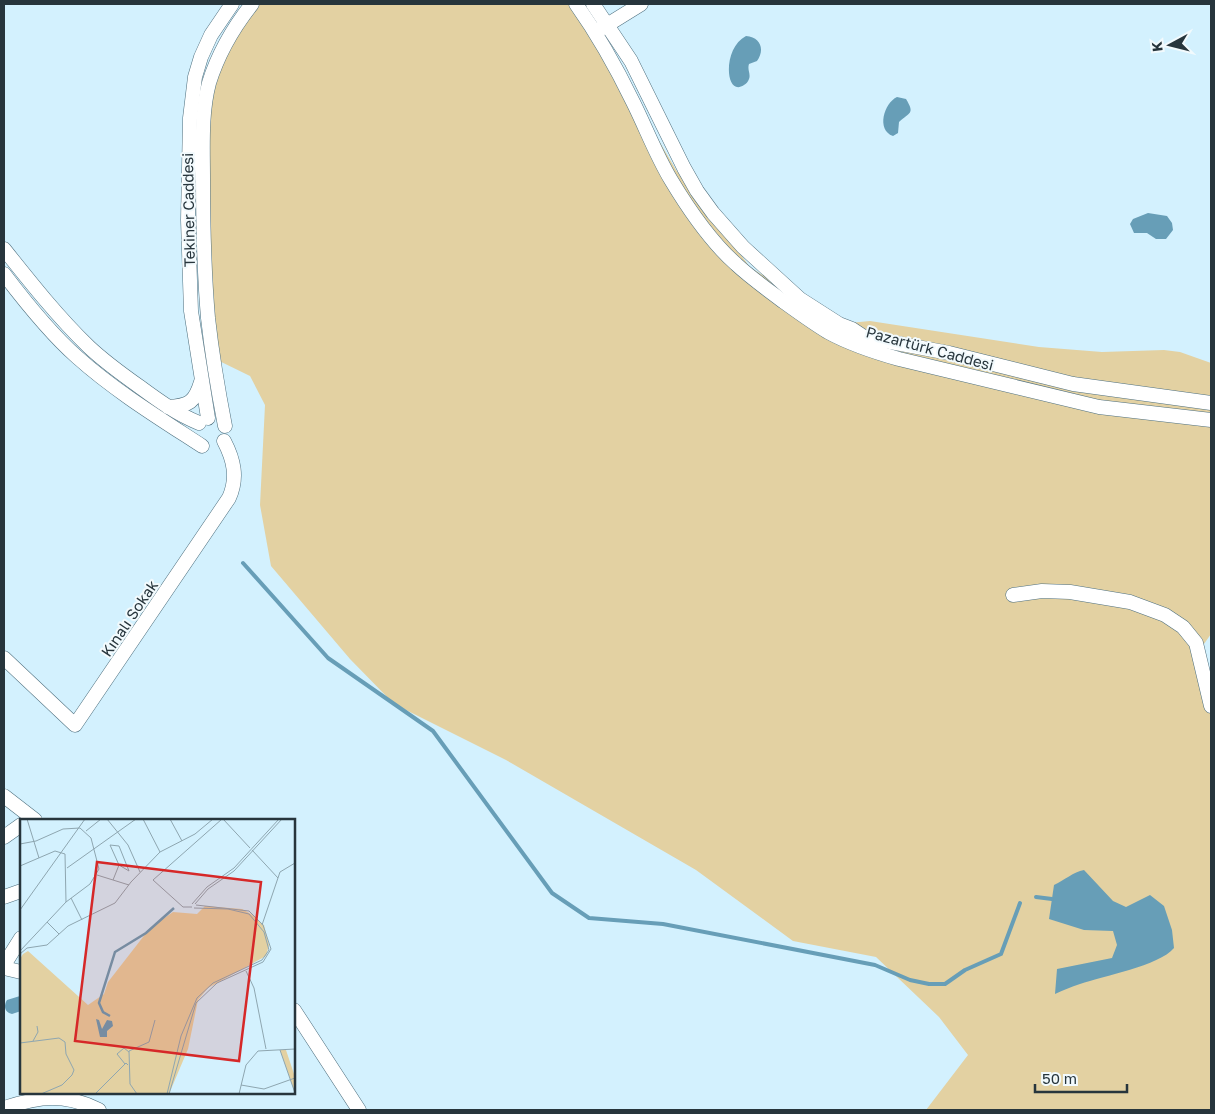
<svg xmlns="http://www.w3.org/2000/svg" width="1215" height="1114" font-family="'Golos Text',sans-serif">
	<style>
		.green { fill: #e3d1a2 }
		.water { fill: #679eb7 }
		.lines { fill: none; stroke-linecap: round; stroke-linejoin: round }
		.stream { stroke: #679eb7; stroke-width: 4 }
		.minor-casing { stroke: #4f707f; stroke-width: 15 }
		.minor { stroke: #fff; stroke-width: 14 }
		.labels { text-anchor: middle; dominant-baseline: central; stroke-width: 4; stroke-linejoin: round; paint-order: stroke }
		.street-label { font-size: 15px; fill: #27353c; stroke: #f2fafd }
		.inset-river { fill: none; stroke: #679eb7; stroke-width: 2.5 }
		.inset-road { fill: none; stroke: #8ea6b0; stroke-width: 1 }
		.view { fill: #d62828; fill-opacity: 0.15; stroke: #d62828; stroke-width: 2.5 }
		.inset-edge { fill: none; stroke: #27353c; stroke-width: 2.5 }
	</style>
	<rect width="100%" height="100%" fill="#d3f1fe"/>
	<!-- green -->
	<path class="green" d="M245 4H572L605 48 676 170 750 267 839 324 870 321 1039 347 1102 352 1164 350 1180 352 1211 363V634L1199 651 1211 701V1110H926L968 1055 939 1017 876 957 793 941 696 870 506 760 394 704 350 659 271 566 260 505 265 405 250 376 205 354 196 198 195 105Z"/>
	<!-- water -->
	<g class="water">
		<path d="M746 36C761 37 765 50 757 61L749 64C747 70 751 74 749 79 748 82 746 84 744 85 725 98 722 48 746 36Z"/>
		<path d="M897 97 906 99C915 114 910 112 899 122L898 133 893 136C876 130 884 103 897 97Z"/>
		<path d="M1148 213 1167 216 1172 223 1173 230 1166 239H1156L1147 233H1134L1130 224 1133 219Z"/>
		<path d="M1084 870 1113 901 1126 907 1150 895 1164 906 1172 930 1174 948C1159 966 1103 976 1080 984 1071 987 1063 990 1055 994L1057 969 1112 958 1117 945 1113 931 1084 930 1049 919 1054 885C1065 880 1073 872 1084 870Z"/>
		<path d="M20 996 21 997V1011L12 1014 9 1013C4 1010 4 1005 7 1000Z"/>
	</g>
	<g class="lines">
		<!-- stream -->
		<g class="stream">
			<path d="M243 563 328 658 433 731 552 893 589 918 663 924 875 965 910 980 929 984H945L965 970 1001 954 1020 903"/>
			<path d="M1036 897 1052 899"/>
		</g>
		<!-- minor casing -->
		<g class="minor-casing">
			<g id="minor">
				<path d="M576 4C598 35 616 67 633 102 646 128 656 155 671 180 689 210 710 241 736 264 751 278 768 290 784 302 798 312 813 323 828 332 850 344 874 352 899 359L1099 407 1211 420"/>
				<path d="M593 4 631 61 684 168 697 191 713 213 743 247 800 299 839 324 852 329 864 337 949 353 1073 384 1211 403"/>
				<path d="M599 30 641 4"/>
				<path d="M4 249C31 283 58 317 89 347 105 362 123 375 140 387 159 401 177 414 199 423"/>
				<path d="M4 274C26 303 50 333 77 357 115 391 159 418 202 446"/>
				<path d="M168 407C189 406 195 402 201 382"/>
				<path d="M208 418 191 311 188 220 190 118 195 77 201 57 211 35 232 4"/>
				<path d="M225 426C218 390 212 354 208 318 204 271 203 224 203 178 203 147 201 113 209 83 218 54 233 28 252 4"/>
				<path d="M1013 595 1042 591 1070 592 1130 602 1165 615 1183 627 1196 643 1211 706"/>
				<path d="M4 658 75 725 229 498C238 478 234 460 224 441"/>
				<path d="M4 796 35 820"/>
				<path d="M4 837 21 825"/>
				<path d="M4 897 21 891"/>
				<path d="M4 965 21 938"/>
				<path d="M4 968 21 972"/>
				<path d="M294 1010 359 1110"/>
				<path d="M4 1108C40 1096 64 1093 99 1110"/>
			</g>
		</g>
		<!-- minor -->
		<use href="#minor" class="minor"/>
	</g>
	<g class="labels">
		<!-- street labels -->
		<g class="street-label">
			<text transform="translate(188 210) rotate(-91)">Tekiner Caddesi</text>
			<text transform="translate(930 348) rotate(15)">Pazartürk Caddesi</text>
			<text transform="translate(129 618) rotate(-56)">Kınalı Sokak</text>
		</g>
	</g>
	<!-- overview -->
	<g transform="translate(20 819)">
		<rect width="275" height="275" fill="#d3f1fe"/>
		<path d="M185 87 222 90 231 95 244 106 249 126 246 137 188 169 178 181 168 230 149 275H0V140L3 135 8 132 68 186 84 175 88 163 130 109 153 93 177 95ZM260 231H266L275 258V274Z" fill="#e3d1a2"/>
		<path d="M76 200 79 201 82 210 87 201 92 202 93 207 87 212V218H80Z" fill="#679eb7"/>
		<path class="inset-river" d="M90 197 83 193 79 184 95 133 126 114 154 89"/>
		<path class="inset-road" d="M7 0 19 39M87 0 108 26 120 53M123 0 140 33M150 0 162 22M203 0 230 29M66 12 81 0M0 25 16 22 43 10 60 9 71 19 79 50 70 65 46 83 0 132M90 26 99 27 109 52 99 46ZM232 31 258 59M0 47 35 32 45 35 46 83M47 49 116 0M77 56 109 66M93 61 99 46M51 79 62 101M172 85 187 68 214 49 259 0M175 85 188 70 214 52 262 0M172 88H163L133 61 202 0M0 91 65 0M27 103 39 115M242 106 260 53 275 44M0 135 7 129 27 126 48 107 95 84 111 63 140 33 175 15 193 0M226 152 234 169 246 230M13 222 18 213 17 207M0 224 39 219 45 223 46 235 54 251 52 256 42 266 21 275M260 231 275 274M105 245 97 235 104 229 109 233M221 266 244 270M244 270 275 259M75 275 106 244 108 246M117 275 110 265 109 232 129 223 135 201M147 275 161 217 177 179 193 164 242 141 249 131 244 113 229 95 208 90 174 89M149 275 176 184 197 164 243 143 251 130 243 106 229 92 176 86M219 275 226 246 238 232 275 230"/>
		<path class="view" d="M77 43 241 63 219 242 55 222Z"/>
		<rect width="275" height="275" class="inset-edge"/>
	</g>
	<!-- border -->
	<rect width="1215" height="1114" fill="none" stroke="#27353c" stroke-width="10"/>
	<!-- north arrow -->
	<g transform="translate(1170 45) rotate(263)" stroke="#f2fafd" stroke-width="4" paint-order="stroke">
	<path d="M0-4L9 19L0 12L-9 19Z" fill="#27353c"/>
	<text y="-8" font-size="14" font-weight="bold" text-anchor="middle" fill="#27353c">K</text>
	</g>
	<!-- scale -->
	<path d="M1035 1084v8h92v-8" fill="none" stroke="#27353c" stroke-width="2.5"/>
	<text x="1042" y="1084" font-size="15" fill="#27353c" stroke="#f2fafd" stroke-width="4" paint-order="stroke">50 m</text>
</svg>
